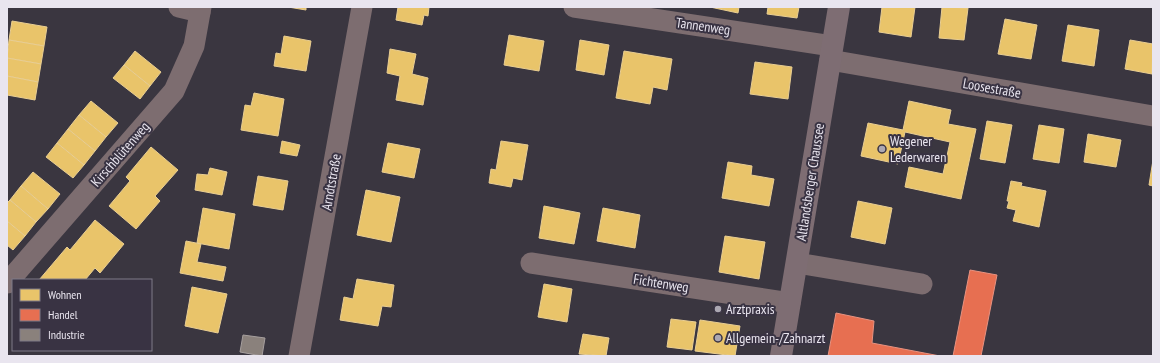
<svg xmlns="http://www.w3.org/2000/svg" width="1160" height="363" font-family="'PT Sans Narrow',sans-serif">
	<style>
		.homes { fill: #e9c46a; stroke: #e9ce92 }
		.shops { fill: #e76f51; stroke: #e89280 }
		.industry { fill: #8a817c; stroke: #a69f9e }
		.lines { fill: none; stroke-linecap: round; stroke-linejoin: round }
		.minor { stroke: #7d6d70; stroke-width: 21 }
		.major { stroke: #7e6d73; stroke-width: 22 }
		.poi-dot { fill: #aca8b2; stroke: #393343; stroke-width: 1.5 }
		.labels { text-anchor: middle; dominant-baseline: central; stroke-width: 4; stroke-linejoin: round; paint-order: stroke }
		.street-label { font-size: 14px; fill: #e9e5ef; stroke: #393343 }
		.poi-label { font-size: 14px; fill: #e9e5ef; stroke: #393343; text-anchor: start }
	</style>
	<rect width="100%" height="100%" fill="#3a3640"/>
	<!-- homes -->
	<g class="homes">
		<path d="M288 7H306V10Z"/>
		<path d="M398 7H429L428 16 424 15 422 25 396 20Z"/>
		<path d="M710 7H739L738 13Z"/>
		<path d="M768 7H799L797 18 767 14Z"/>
		<path d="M882 7H915L911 37 879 32Z"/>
		<path d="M942 7 968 8 964 40 939 38Z"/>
		<path d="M1005 19 1037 25 1031 59 998 54Z"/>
		<path d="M12 21 47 27 44 46 9 40Z"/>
		<path d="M1068 25 1099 30 1094 66 1062 61Z"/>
		<path d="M509 35 544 41 539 71 504 65Z"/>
		<path d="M284 36 311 41 306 71 274 66 276 53 281 54Z"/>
		<path d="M9 40 44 46 41 64 7 58Z"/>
		<path d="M580 40 609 45 604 75 576 70Z"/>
		<path d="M1130 40 1153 44 1152 74 1125 69Z"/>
		<path d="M390 49 416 54 412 74 428 78 423 105 396 100 400 76 387 73Z"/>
		<path d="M135 51 161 72 150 86 124 65Z"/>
		<path d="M624 51 672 59 667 90 653 87 650 104 616 98Z"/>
		<path d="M7 58 41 64 38 82 7 76Z"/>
		<path d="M755 62 792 67 788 99 750 94Z"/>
		<path d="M124 65 150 86 140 99 113 78Z"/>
		<path d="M7 76 38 82 35 100 7 95Z"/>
		<path d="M254 93 284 99 278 136 241 130 245 105 251 106Z"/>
		<path d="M91 101 118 123 106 137 79 115Z"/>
		<path d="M909 101 951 110 948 124 976 129 961 199 905 187 909 167 943 174 950 142 905 132 898 164 861 156 868 123 903 130Z"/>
		<path d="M79 115 106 137 95 151 68 129Z"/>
		<path d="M987 121 1012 125 1005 163 980 159Z"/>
		<path d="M1039 125 1064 129 1059 163 1033 159Z"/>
		<path d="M68 129 95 151 84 165 57 143Z"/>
		<path d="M1088 134 1121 140 1116 167 1084 162Z"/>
		<path d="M282 141 300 145 297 156 280 153Z"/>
		<path d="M501 141 528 145 522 180 513 178 511 187 489 183 491 169 496 170Z"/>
		<path d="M57 143 84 165 73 178 46 157Z"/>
		<path d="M388 143 420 149 414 178 382 172Z"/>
		<path d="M151 147 178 170 155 196 160 201 136 229 109 206 130 181 126 177Z"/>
		<path d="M1153 160V186L1149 185Z"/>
		<path d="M728 162 752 166 751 175 774 179 769 206 722 198Z"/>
		<path d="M210 168 227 172 222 195 195 190 197 174 208 175Z"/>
		<path d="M33 172 60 194 48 209 21 186Z"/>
		<path d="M258 176 288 181 283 210 253 205Z"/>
		<path d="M1011 181 1022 183 1021 186 1046 191 1039 227 1013 221 1016 210 1007 208 1009 201H1007Z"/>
		<path d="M21 186 48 209 36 222 10 200Z"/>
		<path d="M366 190 400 197 391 242 357 235Z"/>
		<path d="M10 200 36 222 25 236 7 221V203Z"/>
		<path d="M858 201 892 208 885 244 851 237Z"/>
		<path d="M544 206 580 213 574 244 539 238Z"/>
		<path d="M203 208 235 214 229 249 197 243Z"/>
		<path d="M603 208 640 215 635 248 597 241Z"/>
		<path d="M95 220 124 244 100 273 95 268 85 280H39L67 247 70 250Z"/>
		<path d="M7 221 25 236 13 250 7 245Z"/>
		<path d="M725 236 765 242 759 279 719 272Z"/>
		<path d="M186 241 201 244 197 262 226 267 223 281 180 273Z"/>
		<path d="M357 279 394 285 391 307 382 306 378 326 340 320 344 297 353 299Z"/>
		<path d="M544 284 572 289 567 322 538 317Z"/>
		<path d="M192 287 227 294 218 333 185 326Z"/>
		<path d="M671 319 696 322 692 350 667 347Z"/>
		<path d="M700 320 740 326 735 356 695 351Z"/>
		<path d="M583 334 609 338 606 356 579 354Z"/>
	</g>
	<!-- shops -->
	<g class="shops">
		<path d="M970 270 997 275 981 356H953Z"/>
		<path d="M836 313 874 321 872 343 940 356H828Z"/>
	</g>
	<!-- industry -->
	<path class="industry" d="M243 335 265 338 262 356 240 352Z"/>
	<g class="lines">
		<!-- minor -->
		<g class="minor">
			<path d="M179 7 200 12"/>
			<path d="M574 7 832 46"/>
			<path d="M830 60 1153 116"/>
			<path d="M531 263 790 303"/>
			<path d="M797 263 922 284"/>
			<path d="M7 283 174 91 194 46 201 7"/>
			<path d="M299 356 362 7"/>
		</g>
		<!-- major -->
		<path class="major" d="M781 356 839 7"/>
	</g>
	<!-- markers -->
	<g class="poi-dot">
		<circle cx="882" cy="149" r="4"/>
		<circle cx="718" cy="309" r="4"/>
		<circle cx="718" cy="338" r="4"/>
	</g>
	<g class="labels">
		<!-- street labels -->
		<g class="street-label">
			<text transform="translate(703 26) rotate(8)">Tannenweg</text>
			<text transform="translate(992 88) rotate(10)">Loosestraße</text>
			<text transform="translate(120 154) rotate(-49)">Kirschblütenweg</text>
			<text transform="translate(331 182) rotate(-80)">Arndtstraße</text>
			<text transform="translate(810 182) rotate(-81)">Altlandsberger Chaussee</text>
			<text transform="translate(661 283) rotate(9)">Fichtenweg</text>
		</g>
		<!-- poi labels -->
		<g class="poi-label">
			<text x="890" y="141">Wegener<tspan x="890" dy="16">Lederwaren</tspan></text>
			<text x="726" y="309">Arztpraxis</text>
			<text x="726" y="338">Allgemein-/Zahnarzt</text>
		</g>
	</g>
	<!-- border -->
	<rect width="1160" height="363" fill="none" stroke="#e9e5ef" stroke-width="16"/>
	<!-- legend -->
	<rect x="12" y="279" width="140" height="72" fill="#393343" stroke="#7f7a88"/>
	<rect x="20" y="289" width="20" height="12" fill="#e9c46a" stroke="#7f7a88"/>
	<text x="48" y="299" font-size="12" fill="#e9e5ef">Wohnen</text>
	<rect x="20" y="309" width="20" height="12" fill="#e76f51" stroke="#7f7a88"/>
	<text x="48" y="319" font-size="12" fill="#e9e5ef">Handel</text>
	<rect x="20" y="329" width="20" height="12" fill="#8a817c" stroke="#7f7a88"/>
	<text x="48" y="339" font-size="12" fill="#e9e5ef">Industrie</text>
</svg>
